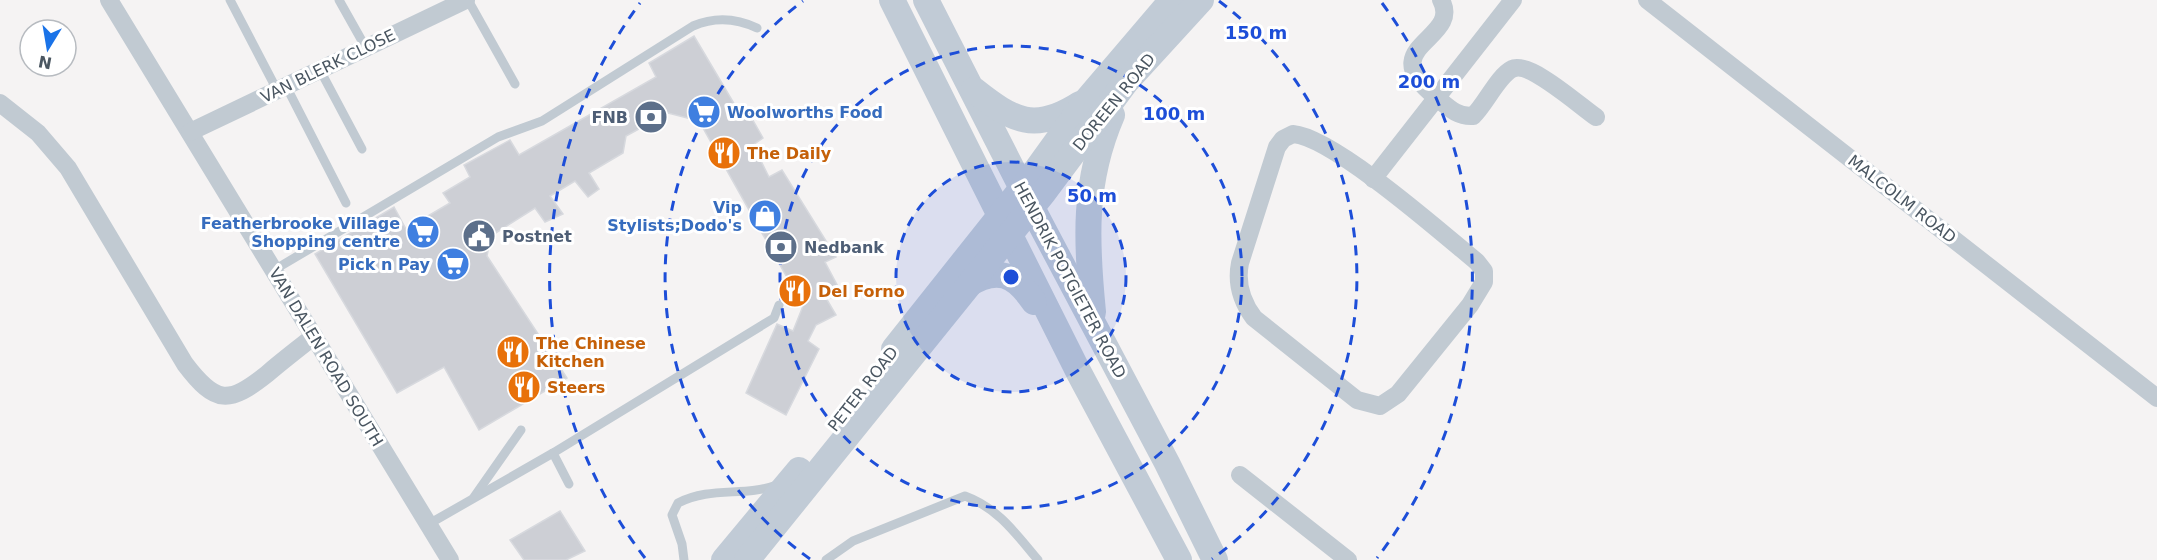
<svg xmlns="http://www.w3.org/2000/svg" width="2157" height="560" font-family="'DejaVu Sans',sans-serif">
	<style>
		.building { fill: #cdcfd5; stroke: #d7d9de; stroke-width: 1.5 }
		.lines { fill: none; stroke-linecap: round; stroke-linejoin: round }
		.service { stroke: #c1cad2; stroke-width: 9 }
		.minor { stroke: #c1cad2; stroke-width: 18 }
		.secondary { stroke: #c1cbd6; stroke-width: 26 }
		.ring { fill: none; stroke: #1d4ed8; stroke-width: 3; stroke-dasharray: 10 8 }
		.labels { text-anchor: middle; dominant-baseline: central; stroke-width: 6; stroke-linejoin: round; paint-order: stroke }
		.street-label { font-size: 16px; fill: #4a5661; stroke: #fff }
		.shop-label { font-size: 16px; font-weight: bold; fill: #366cbe; stroke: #fff; text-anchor: end }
		.service-label { font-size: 16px; font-weight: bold; fill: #4e5e75; stroke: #fff; text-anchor: start }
		.food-label { font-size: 16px; font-weight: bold; fill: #c56008; stroke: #fff; text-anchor: start }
		.centre { fill: #1d4ed8; stroke: #fff; stroke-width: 3 }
		.ring-label { font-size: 18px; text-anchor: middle; font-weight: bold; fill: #1d4ed8; stroke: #fff; stroke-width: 6; stroke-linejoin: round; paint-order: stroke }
	</style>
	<rect width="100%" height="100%" fill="#f5f3f3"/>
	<!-- building -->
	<g class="building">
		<path d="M694 36 739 112 746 108 763 138 753 145 769 177 782 170 836 257 825 262 843 296 826 298 836 315 816 325 808 341 819 349 786 415 746 393 777 324 793 331 803 306 699 121 668 113 626 136 623 153 589 173 599 189 588 197 575 181 550 196 563 214 545 222 535 208 491 236 487 256 567 378 479 430 444 367 397 393 315 254 394 207 406 229 450 203 443 193 470 177 464 165 510 140 519 155 656 77 649 63Z"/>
		<path d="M560 511 585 551 566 560H524L510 540Z"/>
	</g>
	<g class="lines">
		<!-- service -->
		<g class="service">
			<path d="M230 0 277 90"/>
			<path d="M339 0 366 48"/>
			<path d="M468 0 515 84"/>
			<path d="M320 70 362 149"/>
			<path d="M286 86 346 203"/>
			<path d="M274 270 498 137 542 121 693 26C714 17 736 18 757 28"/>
			<path d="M553 453 569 484"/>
			<path d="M474 497 521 430"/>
			<path d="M427 525 553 453 774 318 779 305"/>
			<path d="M684 560 682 544 672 515 678 503C711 486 744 497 777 485"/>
			<path d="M826 560 853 541 965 496C998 508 1016 534 1038 560"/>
		</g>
		<!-- minor -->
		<g class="minor">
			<path d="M109 0 450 560"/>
			<path d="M1441 0C1463 40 1370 46 1437 98 1448 107 1457 117 1473 116 1485 105 1498 76 1512 69 1529 60 1581 107 1596 117"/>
			<path d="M1647 0 2157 398"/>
			<path d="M0 103 38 133 68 168 185 364C216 405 229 404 267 374 282 361 298 349 314 336"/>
			<path d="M190 132 466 0"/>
			<path d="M1293 134C1333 137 1442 233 1477 262L1484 271V282L1470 305 1398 394 1380 406 1357 400 1254 318C1242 302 1236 283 1240 263L1277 147 1283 139Z"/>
			<path d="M1373 179 1513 0"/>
			<path d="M1240 475 1348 560"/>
		</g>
		<!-- secondary -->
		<g class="secondary">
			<path d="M892 0 1078 371 1179 560"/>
			<path d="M926 0 1031 206 1167 463 1215 560"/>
			<path d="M974 90C1013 121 1035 133 1080 104"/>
			<path d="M967 285C998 266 1015 274 1034 302"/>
			<path d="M1093 312C1086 241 1083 182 1112 115"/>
			<path d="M894 349 1034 173 1086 101 1172 0"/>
			<path d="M724 560 799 470"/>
			<path d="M747 560 1044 192 1126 82 1201 0"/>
		</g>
	</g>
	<!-- distance rings -->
	<circle cx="1011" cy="277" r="115" fill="#1d4ed8" fill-opacity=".12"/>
	<g class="ring">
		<circle cx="1011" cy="277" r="115"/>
		<circle cx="1011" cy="277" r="231"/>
		<path d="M810 559A346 346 0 0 1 803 1M1219 1A346 346 0 0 1 1212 559"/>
		<path d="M645 558A461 461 0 0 1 640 3M1382 3A461 461 0 0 1 1377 558"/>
	</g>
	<!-- icons -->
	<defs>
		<g id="supermarket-disc" transform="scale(1.725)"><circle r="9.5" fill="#3f7fe0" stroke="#fff"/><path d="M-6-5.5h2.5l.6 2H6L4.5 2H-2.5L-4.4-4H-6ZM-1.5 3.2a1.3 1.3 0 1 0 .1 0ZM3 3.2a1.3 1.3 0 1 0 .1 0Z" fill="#fff"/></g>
		<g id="bank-disc" transform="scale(1.725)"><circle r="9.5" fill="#5c6f8a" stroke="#fff"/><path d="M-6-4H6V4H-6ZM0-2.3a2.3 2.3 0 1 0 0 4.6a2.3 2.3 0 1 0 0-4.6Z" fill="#fff"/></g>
		<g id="restaurant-disc" transform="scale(1.725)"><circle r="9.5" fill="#e8710a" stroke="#fff"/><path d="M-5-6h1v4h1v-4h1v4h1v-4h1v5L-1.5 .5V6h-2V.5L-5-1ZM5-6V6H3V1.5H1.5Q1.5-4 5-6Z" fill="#fff"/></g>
		<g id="shop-disc" transform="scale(1.725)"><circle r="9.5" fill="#3f7fe0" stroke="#fff"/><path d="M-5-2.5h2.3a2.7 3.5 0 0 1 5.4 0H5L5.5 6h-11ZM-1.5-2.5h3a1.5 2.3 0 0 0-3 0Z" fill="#fff"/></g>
		<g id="civic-disc" transform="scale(1.725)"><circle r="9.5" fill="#5c6f8a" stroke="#fff"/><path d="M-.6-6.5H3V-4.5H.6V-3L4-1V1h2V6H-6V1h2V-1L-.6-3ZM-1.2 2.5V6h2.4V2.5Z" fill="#fff"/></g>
	</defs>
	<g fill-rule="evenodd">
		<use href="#supermarket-disc" x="704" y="112"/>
		<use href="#bank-disc" x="651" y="117"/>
		<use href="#restaurant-disc" x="724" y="153"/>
		<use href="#shop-disc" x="765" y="216"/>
		<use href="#supermarket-disc" x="423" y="232"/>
		<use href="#civic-disc" x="479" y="236"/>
		<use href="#bank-disc" x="781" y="247"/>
		<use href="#supermarket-disc" x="453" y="264"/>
		<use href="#restaurant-disc" x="795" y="291"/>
		<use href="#restaurant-disc" x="513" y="352"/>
		<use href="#restaurant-disc" x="524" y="387"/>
	</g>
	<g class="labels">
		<!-- street labels -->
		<g class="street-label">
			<text transform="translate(328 66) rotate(-26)">VAN BLERK CLOSE</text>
			<text transform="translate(1114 102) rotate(-51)">DOREEN ROAD</text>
			<text transform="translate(1902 199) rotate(38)">MALCOLM ROAD</text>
			<text transform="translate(1070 280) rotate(62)">HENDRIK POTGIETER ROAD</text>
			<text transform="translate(326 357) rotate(59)">VAN DALEN ROAD SOUTH</text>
			<text transform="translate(863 389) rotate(-52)">PETER ROAD</text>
		</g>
		<!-- shop labels -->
		<g class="shop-label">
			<text x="727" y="112" text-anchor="start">Woolworths Food</text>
			<text x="742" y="207">Vip<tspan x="742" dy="18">Stylists;Dodo's</tspan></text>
			<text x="400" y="223">Featherbrooke Village<tspan x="400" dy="18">Shopping centre</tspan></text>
			<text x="430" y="264">Pick n Pay</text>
		</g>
		<!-- service labels -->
		<g class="service-label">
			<text x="628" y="117" text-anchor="end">FNB</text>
			<text x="502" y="236">Postnet</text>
			<text x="804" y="247">Nedbank</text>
		</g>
		<!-- food labels -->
		<g class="food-label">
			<text x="747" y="153">The Daily</text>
			<text x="818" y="291">Del Forno</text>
			<text x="536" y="343">The Chinese<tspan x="536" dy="18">Kitchen</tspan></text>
			<text x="547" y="387">Steers</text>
		</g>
	</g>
	<circle cx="1011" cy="277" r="9" class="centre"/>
	<g class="ring-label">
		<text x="1256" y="39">150 m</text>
		<text x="1429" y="88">200 m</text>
		<text x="1174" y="120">100 m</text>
		<text x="1092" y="202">50 m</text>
	</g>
	<!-- north arrow -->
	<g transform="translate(48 48) rotate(191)"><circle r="28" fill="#ffffff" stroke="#b7bbc0" stroke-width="1.5"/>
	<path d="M0-4.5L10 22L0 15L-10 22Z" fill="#1a73e8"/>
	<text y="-9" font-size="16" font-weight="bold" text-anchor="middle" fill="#4a5661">N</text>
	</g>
</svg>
